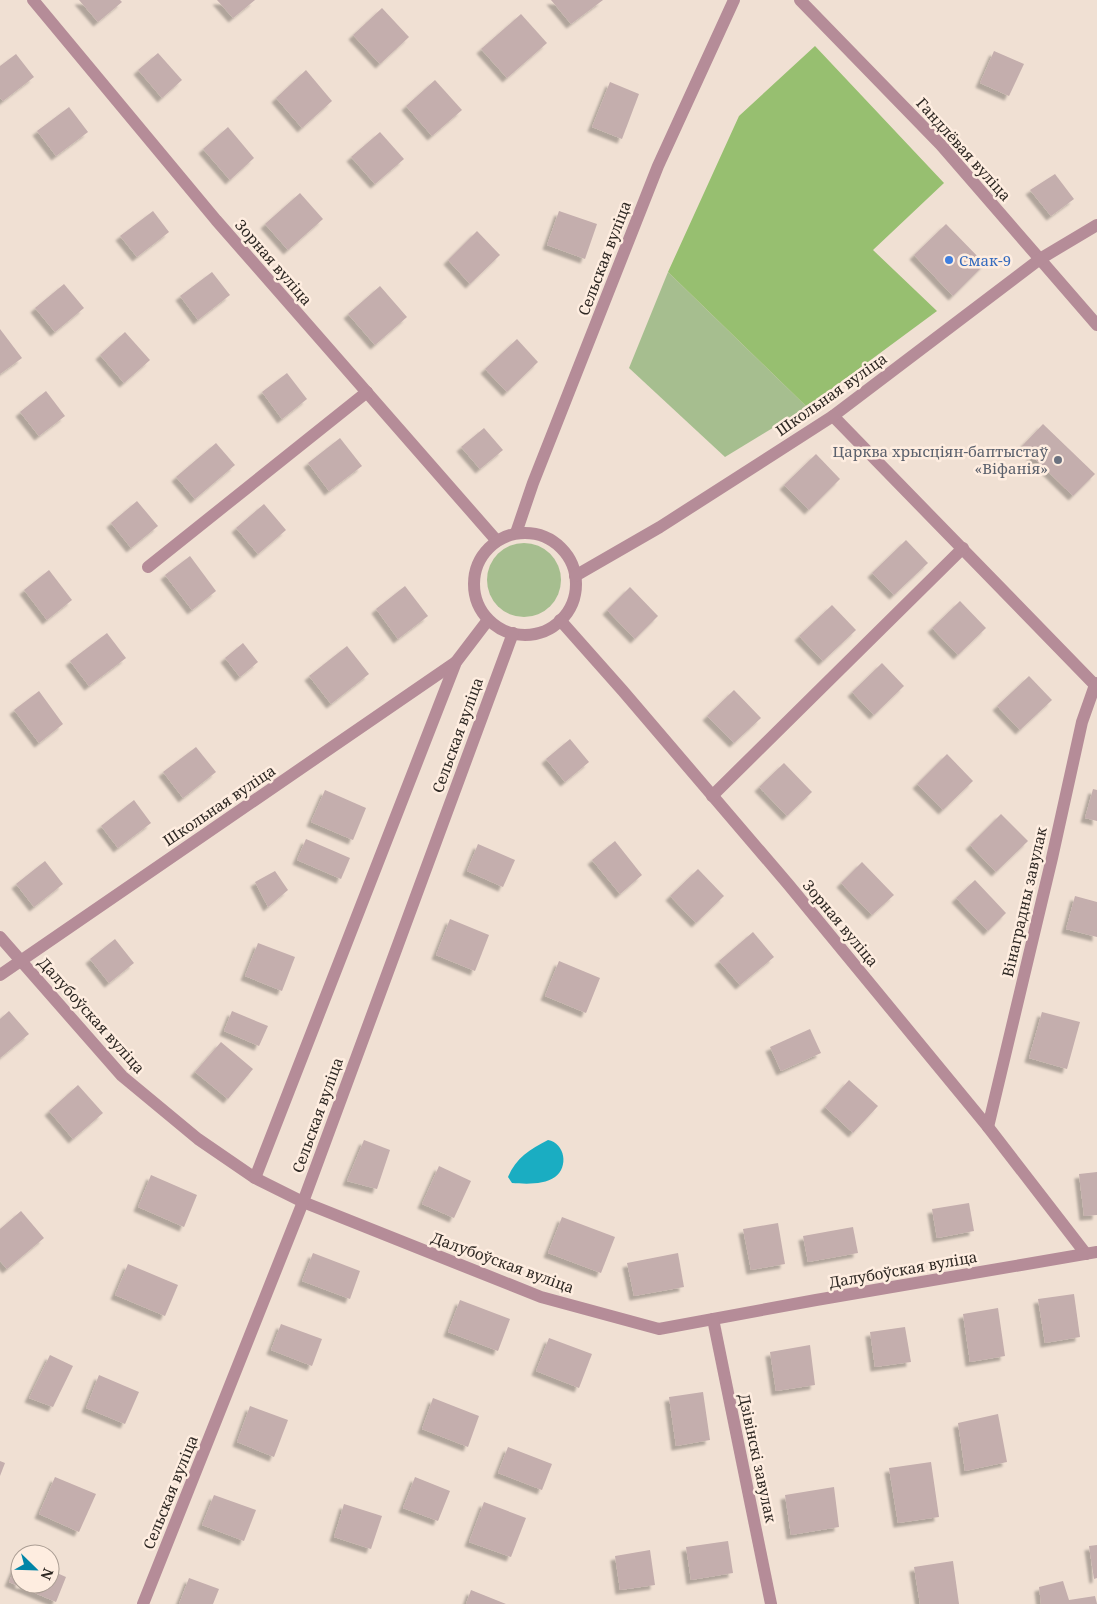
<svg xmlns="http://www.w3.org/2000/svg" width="1097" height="1604" font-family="'Noto Serif',serif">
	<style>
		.green { fill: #a6be8f }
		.forest { fill: #97bf70 }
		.water { fill: #1aadc2 }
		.building { fill: #c4aead; filter: url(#shadow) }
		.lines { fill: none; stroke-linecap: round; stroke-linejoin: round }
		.street { stroke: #b58c98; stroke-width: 12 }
		.shop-dot { fill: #3f7fe0; stroke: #feede0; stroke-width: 2 }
		.worship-dot { fill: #6b7280; stroke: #feede0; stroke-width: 2 }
		.labels { text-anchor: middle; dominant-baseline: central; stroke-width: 5; stroke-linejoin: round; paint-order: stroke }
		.street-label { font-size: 15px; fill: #2e2823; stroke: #feede0 }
		.shop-label { font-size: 15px; fill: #366cbe; stroke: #feede0; text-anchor: start }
		.worship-label { font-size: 15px; fill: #5b616d; stroke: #feede0; text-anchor: end }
	</style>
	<defs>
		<filter id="shadow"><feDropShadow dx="-4.5" dy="4.5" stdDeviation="1" flood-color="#0004"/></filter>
	</defs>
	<rect width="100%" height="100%" fill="#f0e0d3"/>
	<!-- green -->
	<g class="green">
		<path d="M668 272 807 407 725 457 629 368Z"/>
		<circle cx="524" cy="580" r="37"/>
	</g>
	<!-- forest -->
	<path class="forest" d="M815 46 944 183 873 250 937 311 807 407 668 272 739 116Z"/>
	<!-- water -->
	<path class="water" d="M548 1140C565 1143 569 1167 555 1177 544 1185 525 1184 512 1183L508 1177C516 1158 530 1149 548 1140Z"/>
	<!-- building -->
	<g class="building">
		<path d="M79 0H120L122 2 98 22Z"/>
		<path d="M217 0H255L233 18Z"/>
		<path d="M551 0H603L571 24Z"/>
		<path d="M382 8 409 37 380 64 353 35Z"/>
		<path d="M521 14 547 43 507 78 481 49Z"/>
		<path d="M994 51 1024 64 1009 96 980 83Z"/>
		<path d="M158 53 182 80 162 98 138 70Z"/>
		<path d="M16 54 34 77 3 101 0 98V66Z"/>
		<path d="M306 70 332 101 302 128 276 98Z"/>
		<path d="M435 80 462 110 432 136 406 106Z"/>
		<path d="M610 82 639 94 622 139 592 127Z"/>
		<path d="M69 107 88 132 56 156 37 131Z"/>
		<path d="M228 127 254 158 230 180 203 149Z"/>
		<path d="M380 132 404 159 375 184 351 157Z"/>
		<path d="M1055 174 1074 199 1051 216 1030 190Z"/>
		<path d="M300 193 323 219 288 250 265 224Z"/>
		<path d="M153 211 169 232 137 257 120 236Z"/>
		<path d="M559 211 597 224 585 259 547 245Z"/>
		<path d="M946 224 985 264 953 296 914 255Z"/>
		<path d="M477 231 500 255 470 284 448 260Z"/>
		<path d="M212 272 230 295 198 320 180 296Z"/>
		<path d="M64 284 84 308 55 332 35 308Z"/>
		<path d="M380 286 407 317 375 345 348 314Z"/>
		<path d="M0 329 22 358 0 374Z"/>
		<path d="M125 332 150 360 124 383 100 355Z"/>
		<path d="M517 339 538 362 507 392 485 369Z"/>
		<path d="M287 373 307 399 282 419 262 392Z"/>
		<path d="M46 391 65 416 39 436 20 412Z"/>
		<path d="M1043 424 1095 474 1073 496 1022 446Z"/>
		<path d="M484 428 503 450 480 469 461 447Z"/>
		<path d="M340 438 362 466 329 491 308 463Z"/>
		<path d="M216 443 235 465 195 499 176 477Z"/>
		<path d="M816 454 840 479 809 510 784 485Z"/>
		<path d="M137 501 158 526 131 548 111 523Z"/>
		<path d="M264 504 286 530 258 554 236 528Z"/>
		<path d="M906 540 928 563 894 595 872 573Z"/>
		<path d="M190 556 216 591 192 610 165 575Z"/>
		<path d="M49 570 72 600 47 620 24 590Z"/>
		<path d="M405 586 428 616 398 639 376 609Z"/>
		<path d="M630 587 658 616 635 639 607 610Z"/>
		<path d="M960 601 986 628 958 655 932 628Z"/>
		<path d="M832 605 856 630 823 661 799 636Z"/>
		<path d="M107 633 126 658 89 686 70 661Z"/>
		<path d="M243 643 258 662 240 677 225 658Z"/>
		<path d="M347 646 369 674 331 704 309 676Z"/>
		<path d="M882 663 904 686 874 715 852 692Z"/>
		<path d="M1029 676 1052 700 1020 730 997 706Z"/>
		<path d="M734 690 761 718 734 743 707 716Z"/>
		<path d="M39 691 63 724 39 743 14 710Z"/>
		<path d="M570 739 589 762 565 782 546 759Z"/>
		<path d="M196 747 216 772 183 798 163 772Z"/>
		<path d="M947 754 973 781 943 810 917 784Z"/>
		<path d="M784 763 812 792 787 816 759 787Z"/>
		<path d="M1093 789 1097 790V821L1085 818Z"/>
		<path d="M325 790 366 808 353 840 311 822Z"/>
		<path d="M134 800 151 823 118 848 101 826Z"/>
		<path d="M1001 814 1028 841 996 872 970 845Z"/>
		<path d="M306 839 350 858 341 879 297 860Z"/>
		<path d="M615 841 642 875 620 894 592 860Z"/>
		<path d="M478 844 515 860 503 887 467 871Z"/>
		<path d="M45 861 63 884 34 907 16 884Z"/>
		<path d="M862 862 894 895 872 915 841 883Z"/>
		<path d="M698 869 724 896 696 923 670 896Z"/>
		<path d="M275 871 288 890 268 907 255 882Z"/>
		<path d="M975 880 1006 913 988 931 956 898Z"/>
		<path d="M1075 896 1097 902V937L1066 929Z"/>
		<path d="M450 919 489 935 475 971 436 955Z"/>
		<path d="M753 932 774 957 740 985 719 961Z"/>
		<path d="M115 939 134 963 109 983 90 959Z"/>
		<path d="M258 943 295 957 282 991 245 976Z"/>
		<path d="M559 961 600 978 586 1013 545 996Z"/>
		<path d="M9 1011 29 1034 0 1058V1019Z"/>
		<path d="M232 1011 268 1026 259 1046 224 1031Z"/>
		<path d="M1042 1012 1080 1022 1067 1069 1029 1058Z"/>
		<path d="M810 1029 821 1053 781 1071 770 1047Z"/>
		<path d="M221 1042 253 1069 228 1099 195 1072Z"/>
		<path d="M849 1080 878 1106 853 1133 825 1107Z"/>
		<path d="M78 1085 103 1113 73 1139 49 1111Z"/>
		<path d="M364 1140 390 1150 377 1189 347 1181Z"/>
		<path d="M439 1166 471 1181 454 1218 422 1204Z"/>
		<path d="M1097 1172V1215L1084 1216 1079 1174Z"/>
		<path d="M151 1175 197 1195 184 1227 138 1207Z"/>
		<path d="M969 1203 974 1231 937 1238 932 1209Z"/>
		<path d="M21 1211 44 1238 7 1269 0 1261V1229Z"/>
		<path d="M562 1217 615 1237 601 1273 548 1253Z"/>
		<path d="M778 1223 785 1264 751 1270 743 1229Z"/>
		<path d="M853 1227 858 1253 808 1262 803 1236Z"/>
		<path d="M313 1253 360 1271 350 1299 302 1281Z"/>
		<path d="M678 1253 684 1287 634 1296 627 1263Z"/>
		<path d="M128 1264 178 1285 165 1316 115 1295Z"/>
		<path d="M1074 1294 1080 1337 1045 1343 1038 1299Z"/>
		<path d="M460 1300 510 1319 498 1351 448 1332Z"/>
		<path d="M998 1308 1005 1356 970 1362 963 1314Z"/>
		<path d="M281 1324 322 1339 312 1366 271 1350Z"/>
		<path d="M905 1327 911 1362 875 1367 870 1332Z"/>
		<path d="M549 1338 592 1354 579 1388 536 1371Z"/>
		<path d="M810 1345 815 1385 776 1391 770 1352Z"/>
		<path d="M50 1355 73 1366 53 1407 29 1398Z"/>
		<path d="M99 1375 139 1392 125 1424 86 1408Z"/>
		<path d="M703 1392 710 1440 676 1446 669 1397Z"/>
		<path d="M433 1398 479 1416 468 1447 422 1429Z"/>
		<path d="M250 1406 288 1420 274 1457 237 1442Z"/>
		<path d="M998 1414 1007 1462 965 1471 958 1423Z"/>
		<path d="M508 1447 552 1464 542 1490 498 1473Z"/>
		<path d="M0 1461 5 1463 0 1476Z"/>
		<path d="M931 1462 939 1517 898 1523 889 1468Z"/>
		<path d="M55 1477 96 1494 79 1532 39 1514Z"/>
		<path d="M415 1477 450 1491 438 1521 403 1508Z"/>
		<path d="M834 1487 839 1527 791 1535 785 1495Z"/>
		<path d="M214 1495 256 1510 244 1541 202 1525Z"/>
		<path d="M484 1502 526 1518 511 1557 469 1542Z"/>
		<path d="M344 1504 382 1516 371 1549 334 1537Z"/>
		<path d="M728 1541 733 1573 691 1580 686 1547Z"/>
		<path d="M1097 1545V1578L1094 1579 1089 1546Z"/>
		<path d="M650 1550 655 1585 620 1590 615 1556Z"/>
		<path d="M20 1556V1584H50V1570L66 1577 56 1602 9 1582Z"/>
		<path d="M953 1561 959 1604H920L914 1567Z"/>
		<path d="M189 1578 219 1589 213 1604H179Z"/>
		<path d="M1063 1581 1069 1600 1095 1596 1097 1604H1041L1039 1587Z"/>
		<path d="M471 1590 506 1604H466Z"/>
	</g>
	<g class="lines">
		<!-- street -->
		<g class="street">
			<path d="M33 0 216 220 497 541"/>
			<path d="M800 0 941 145 1097 325"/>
			<path d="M833 416 1095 685"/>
			<path d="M516 533 533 483 658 166 734 0"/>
			<circle cx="525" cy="584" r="51"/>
			<path d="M148 567 367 392"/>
			<path d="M575 576 660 527 833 416 1040 259 1097 225"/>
			<path d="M560 620 623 691 788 884 988 1127 1086 1254"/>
			<path d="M712 796 963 548"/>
			<path d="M0 937 122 1076 198 1139 255 1178 303 1202 541 1297 659 1329 816 1300 1097 1252"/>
			<path d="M0 975 456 662"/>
			<path d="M988 1127 1052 858 1082 722 1095 685 1097 683"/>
			<path d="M255 1178 456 662 488 620"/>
			<path d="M713 1319 771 1604"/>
			<path d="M143 1604 303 1202 513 633"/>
		</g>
	</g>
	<!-- markers -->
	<circle class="shop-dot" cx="949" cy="260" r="5"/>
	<circle class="worship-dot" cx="1058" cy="460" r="5"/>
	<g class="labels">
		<!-- street labels -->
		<g class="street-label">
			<text transform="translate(964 149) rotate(48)">Гандлёвая вуліца</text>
			<text transform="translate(604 258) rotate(-69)">Сельская вуліца</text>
			<text transform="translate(274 262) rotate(49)">Зорная вуліца</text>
			<text transform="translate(831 394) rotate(-35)">Школьная вуліца</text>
			<text transform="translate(457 735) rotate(-70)">Сельская вуліца</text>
			<text transform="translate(219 805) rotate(-34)">Школьная вуліца</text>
			<text transform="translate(1024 902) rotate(-77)">Вінаградны завулак</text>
			<text transform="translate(841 923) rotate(50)">Зорная вуліца</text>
			<text transform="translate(92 1015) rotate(48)">Далубоўская вуліца</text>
			<text transform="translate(317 1115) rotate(-70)">Сельская вуліца</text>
			<text transform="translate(503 1262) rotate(20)">Далубоўская вуліца</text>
			<text transform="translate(903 1269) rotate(-10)">Далубоўская вуліца</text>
			<text transform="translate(758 1458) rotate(78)">Дзівінскі завулак</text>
			<text transform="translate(170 1492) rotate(-68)">Сельская вуліца</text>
		</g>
		<!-- shop labels -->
		<g class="shop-label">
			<text x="959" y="260">Смак-9</text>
		</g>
		<!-- worship labels -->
		<g class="worship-label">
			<text x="1048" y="451">Царква хрысціян-баптыстаў<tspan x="1048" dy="17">«Віфанія»</tspan></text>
		</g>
	</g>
	<!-- north arrow -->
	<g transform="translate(35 1569) rotate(113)"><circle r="24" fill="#feede0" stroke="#ab9e94"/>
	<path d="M0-4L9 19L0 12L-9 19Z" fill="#0185a7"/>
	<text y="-8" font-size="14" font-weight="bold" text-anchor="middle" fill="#2e2823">N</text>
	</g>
</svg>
